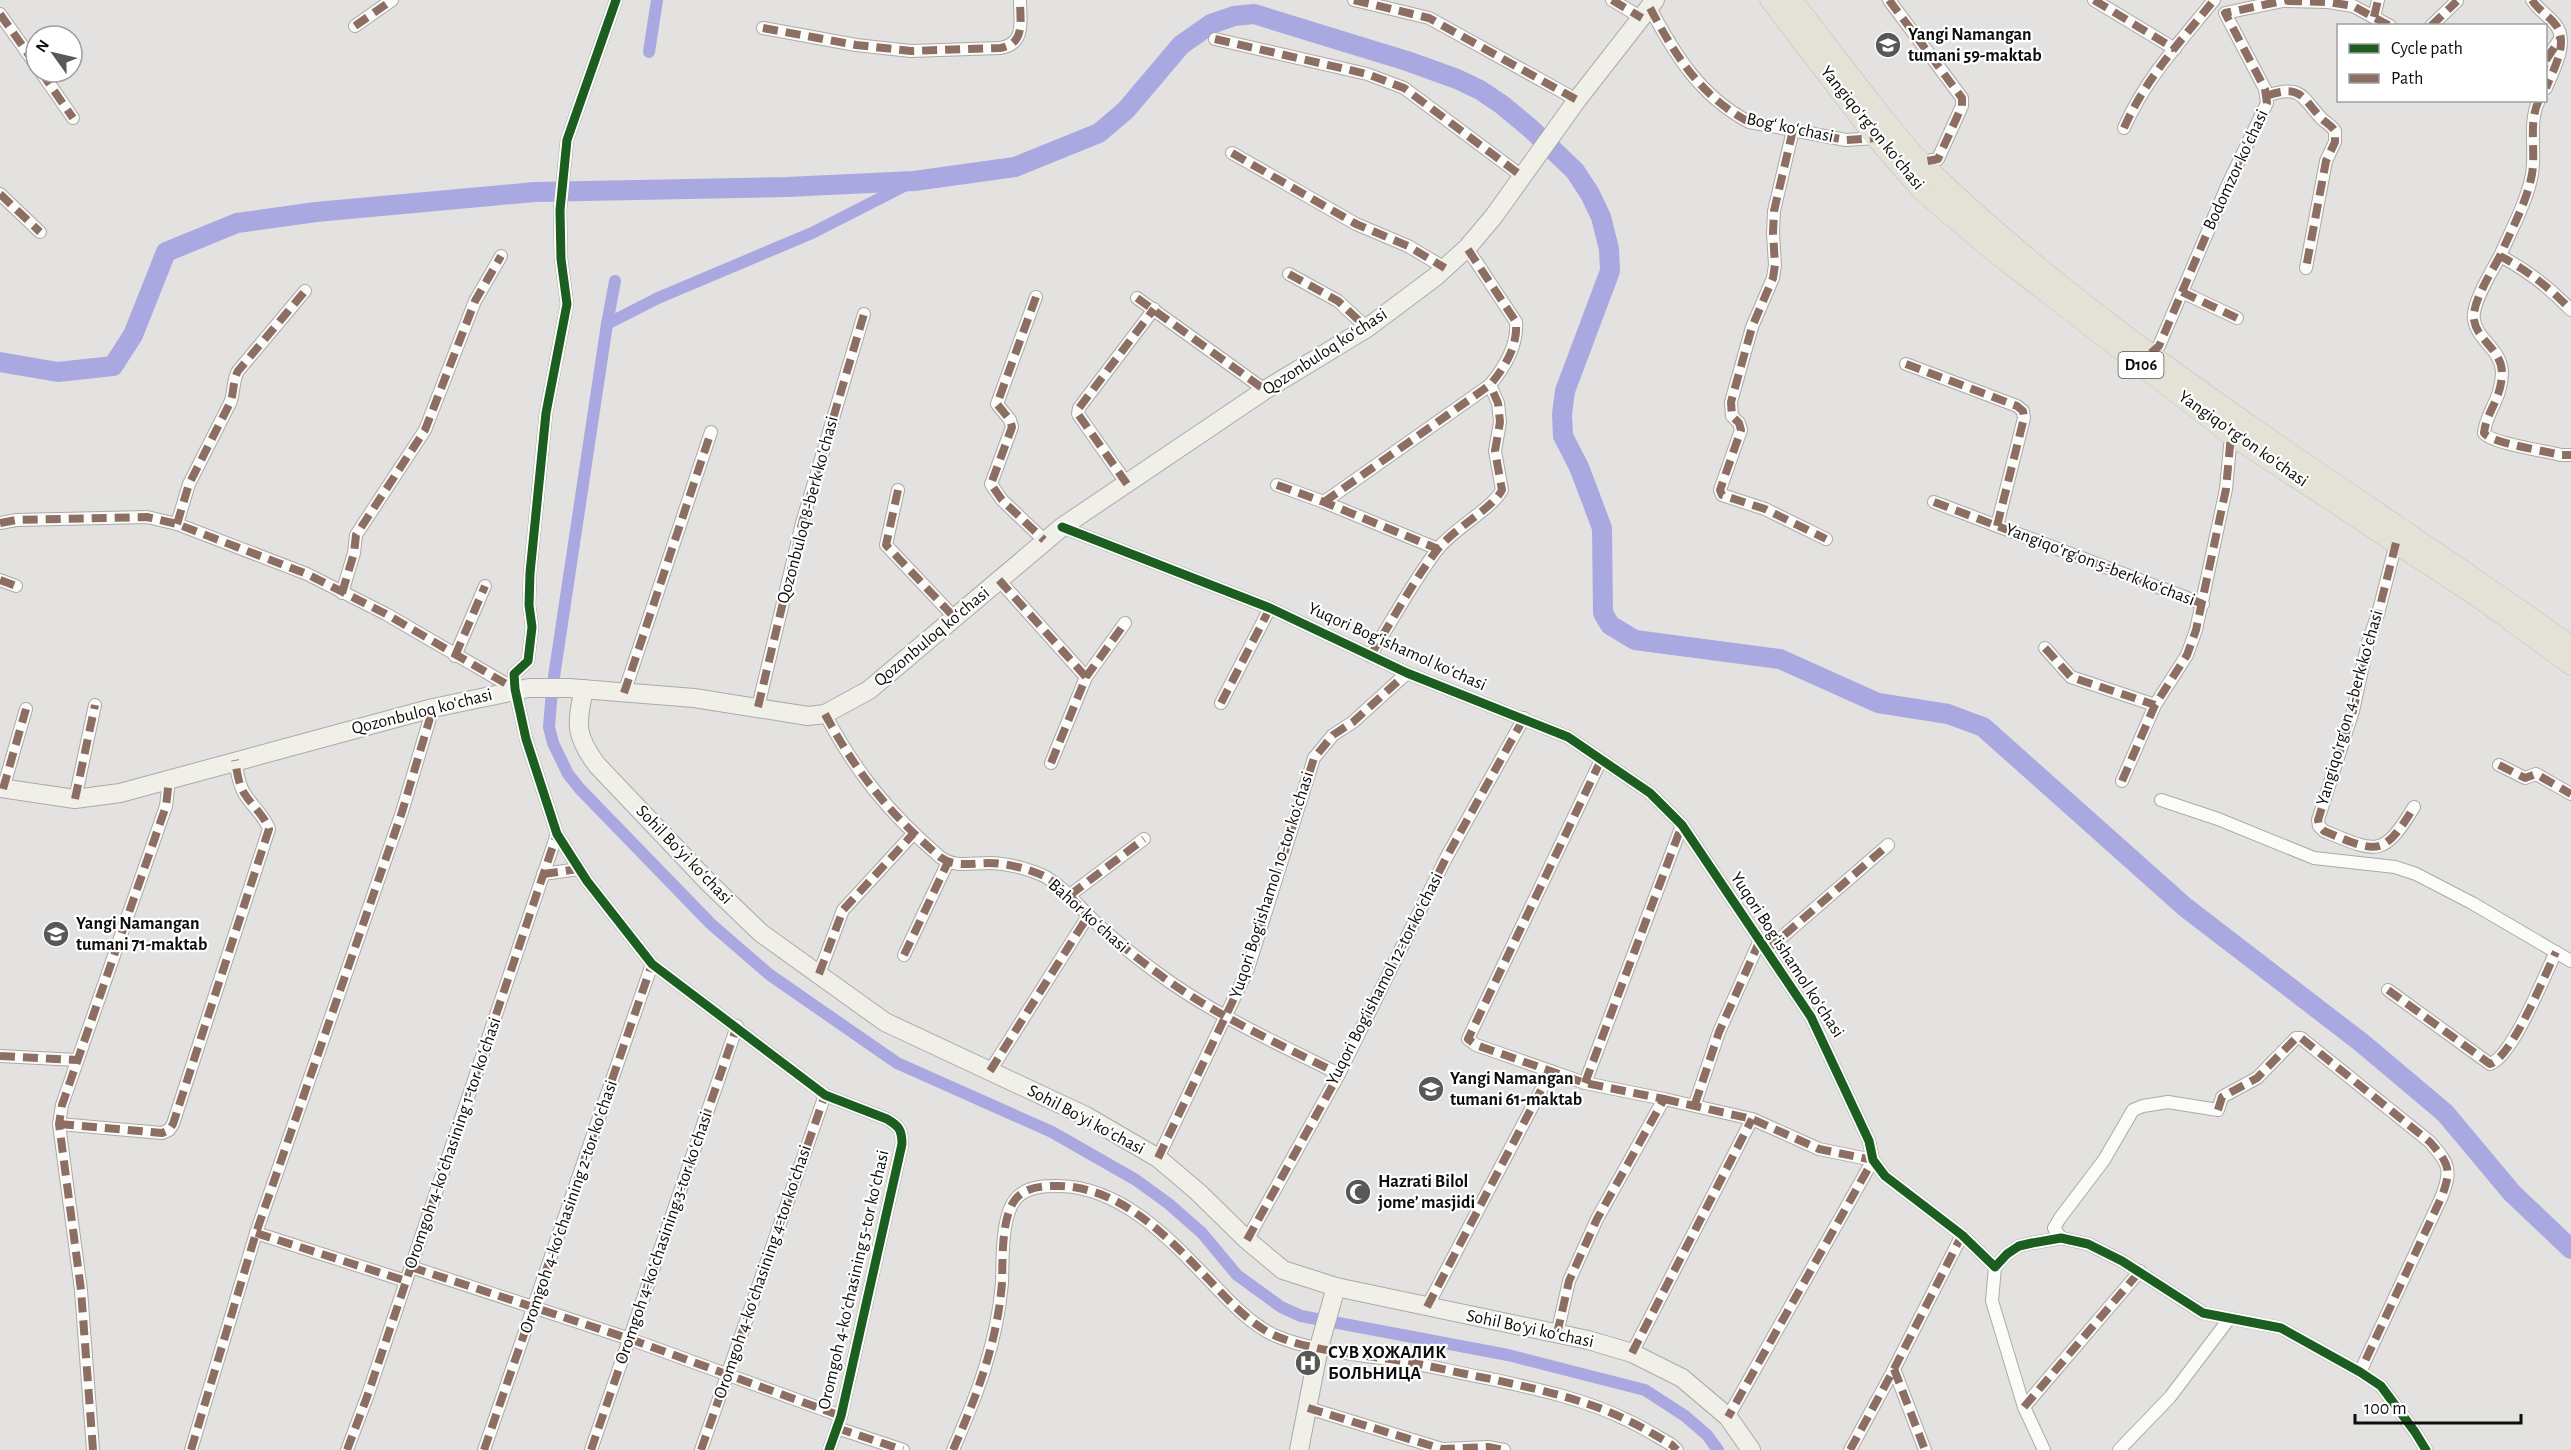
<svg xmlns="http://www.w3.org/2000/svg" width="2571" height="1450" font-family="'Alegreya Sans',sans-serif">
	<style>
		.lines { fill: none; stroke-linecap: round; stroke-linejoin: round }
		.canal { stroke: #a9a8e1; stroke-width: 12 }
		.river { stroke: #a9a8e1; stroke-width: 20 }
		.street-casing { stroke: #abaaa8; stroke-width: 14 }
		.secondary-casing { stroke: #abaaa8; stroke-width: 20 }
		.primary-casing { stroke: #c0c0bf; stroke-width: 21 }
		.street { stroke: #fbfbfa; stroke-width: 12 }
		.secondary { stroke: #f0efe8; stroke-width: 18 }
		.primary { stroke: #e4e2d6; stroke-width: 20 }
		.quiet { stroke: #8d6e63; stroke-width: 8; stroke-dasharray: 15 8; stroke-linecap: butt }
		.cycleway-casing { stroke: #fff; stroke-width: 13 }
		.cycleway { stroke: #1b5e20; stroke-width: 9 }
		.labels { text-anchor: middle; dominant-baseline: central; stroke-width: 4.5; stroke-linejoin: round; paint-order: stroke }
		.shield { fill: #fff; stroke: #565655; stroke-width: 1.5 }
		.shield-label { font-size: 16px; font-weight: bold; fill: #0d0d0c }
		.poi-label { font-size: 18px; font-weight: bold; fill: #0d0d0c; stroke: #fff; text-anchor: start }
		.street-label { font-size: 18px; fill: #0d0d0c; stroke: #fff }
	</style>
	<rect width="100%" height="100%" fill="#e3e2e0"/>
	<g class="lines">
		<!-- canal -->
		<g class="canal">
			<path d="M649 52 657 0"/>
			<path d="M615 281 607 324 552 690 549 727 553 743 568 774 580 789 711 924 770 975 897 1063 1052 1132 1136 1180 1169 1204 1202 1233 1237 1275 1281 1307 1301 1316 1508 1355 1645 1390 1685 1416 1707 1435 1718 1450"/>
			<path d="M607 324 658 298 812 233 914 181"/>
		</g>
		<!-- river -->
		<path class="river" d="M0 362 58 372 113 366 133 335 166 252 237 223 316 212 535 192 786 187 914 181 1015 167 1099 133 1126 110 1181 45 1211 24 1234 16 1254 14 1407 61 1457 79 1480 90 1501 104 1530 128 1575 171 1590 194 1601 217 1609 249 1610 271 1565 391 1562 414 1563 436 1579 467 1602 528 1603 613 1610 625 1635 640 1780 659 1878 703 1948 714 1983 727 2185 907 2362 1043 2445 1113 2512 1193 2571 1249"/>
		<!-- street casing -->
		<g class="street-casing">
			<g id="street">
				<path d="M616 0 567 140 560 210 561 259 567 304 546 413 530 573 529 605 532 627 528 661 514 674 515 689 526 739 557 834 587 881 652 964 825 1095 887 1119C899 1126 902 1130 902 1144L841 1416 829 1450"/>
				<path d="M1354 0 1429 18 1577 100"/>
				<path d="M1612 0 1642 18"/>
				<path d="M1889 0 1962 98V106L1938 159 1922 162"/>
				<path d="M2094 0 2175 49"/>
				<path d="M2532 0C2538 10 2548 15 2555 24 2570 42 2553 70 2546 88"/>
				<path d="M2287 1 2328 2 2353 6 2390 26"/>
				<path d="M1650 8C1675 55 1700 96 1749 122L1846 140 1876 138"/>
				<path d="M0 14 36 65"/>
				<path d="M2374 17 2378 0"/>
				<path d="M355 26 392 0"/>
				<path d="M2431 26 2457 1"/>
				<path d="M763 28 856 45 911 51 1000 48C1026 44 1020 21 1020 0"/>
				<path d="M1215 39 1367 74 1404 88 1523 177"/>
				<path d="M2546 60 2560 39"/>
				<path d="M41 72 73 118"/>
				<path d="M2266 96C2301 84 2301 96 2321 118 2326 123 2331 125 2335 131V142L2326 161 2306 268"/>
				<path d="M2539 100C2528 122 2536 150 2532 174 2527 202 2511 230 2500 256 2527 270 2550 288 2571 310"/>
				<path d="M2124 128C2145 79 2181 41 2214 0"/>
				<path d="M1793 130 1774 211 1773 233 1775 265 1773 278 1752 327 1731 402 1732 416 1739 423 1741 430 1720 490 1722 495 1765 509 1826 539"/>
				<path d="M1232 153 1356 224 1408 246 1445 268"/>
				<path d="M0 194 40 232"/>
				<path d="M2500 256C2492 271 2471 304 2474 320 2477 340 2501 349 2502 372 2502 399 2486 412 2484 433 2490 443 2546 451 2561 455H2571"/>
				<path d="M1289 274 1338 301 1367 328"/>
				<path d="M2182 292 2237 318"/>
				<path d="M1036 297 997 404 1010 420 1012 427 991 484 1002 500 1044 540"/>
				<path d="M1137 298 1265 390"/>
				<path d="M2151 353 2159 346 2228 184 2267 103 2265 89 2225 13 2287 0"/>
				<path d="M1906 364 2017 406 2023 411 2024 418 1997 526"/>
				<path d="M1127 484 1078 414 1079 408 1154 309"/>
				<path d="M1277 485 1324 502 1438 549"/>
				<path d="M898 490 886 545 955 618"/>
				<path d="M1324 502 1490 385C1505 367 1518 346 1516 322L1467 248"/>
				<path d="M1934 502 2203 604"/>
				<path d="M0 523 16 520 147 517 177 524 307 574 386 614 515 689"/>
				<path d="M177 524 189 484 231 401C234 390 233 380 238 371L305 291"/>
				<path d="M1062 527 1270 608 1407 673 1568 737 1650 793 1682 825 1811 1017 1869 1141 1873 1160 1885 1176 1962 1235 1995 1267 2007 1254 2019 1246 2032 1243 2061 1238 2088 1244 2122 1261 2203 1313 2281 1328 2360 1372 2381 1386 2415 1432 2426 1450"/>
				<path d="M2396 543 2378 614 2368 642 2353 711 2318 820 2319 826 2324 831C2377 853 2383 858 2414 807"/>
				<path d="M0 580 16 586"/>
				<path d="M999 580 1086 677"/>
				<path d="M342 593 354 553 356 535 425 430 475 301 501 256"/>
				<path d="M2045 648 2071 677 2155 705"/>
				<path d="M455 656 485 586"/>
				<path d="M1370 656C1392 621 1412 583 1437 550 1454 528 1492 509 1502 490L1495 451 1500 422 1498 403 1490 385"/>
				<path d="M624 693 711 432"/>
				<path d="M1221 703 1270 608"/>
				<path d="M758 707 802 523 864 314"/>
				<path d="M825 714C857 774 889 813 940 857 955 868 971 863 989 863 1006 863 1030 869 1046 877 1064 888 1075 902 1090 917 1110 937 1133 955 1156 972 1212 1014 1277 1043 1339 1074"/>
				<path d="M1051 763 1086 677 1125 623"/>
				<path d="M2499 765 2525 778 2536 774 2571 794"/>
				<path d="M2122 781 2155 705 2187 655 2196 630 2226 489 2231 435"/>
				<path d="M3 789 26 709"/>
				<path d="M75 799 95 705"/>
				<path d="M2161 800 2218 819 2314 858 2395 867 2416 874 2472 903 2571 961"/>
				<path d="M543 874 579 869"/>
				<path d="M1070 895 1144 839"/>
				<path d="M1767 950 1888 845"/>
				<path d="M904 955 948 862"/>
				<path d="M819 974 843 910 913 834"/>
				<path d="M2388 990 2490 1064C2513 1056 2544 976 2556 952"/>
				<path d="M0 1056 77 1060"/>
				<path d="M990 1071 1088 916"/>
				<path d="M1585 1083 1682 825"/>
				<path d="M1664 1099 1752 1119 1819 1149 1873 1160 1728 1417"/>
				<path d="M1695 1104 1719 1032 1760 940"/>
				<path d="M59 1124 162 1133 169 1130 173 1124 269 829C264 815 252 806 244 793 238 783 237 771 235 760"/>
				<path d="M1158 1158 1248 969 1314 758 1333 735 1353 722 1407 673"/>
				<path d="M256 1233 406 1281"/>
				<path d="M2061 1238 2054 1228 2060 1218 2104 1160 2133 1110 2143 1106 2168 1102 2218 1110 2222 1097 2257 1078 2296 1038H2301L2430 1142C2449 1164 2452 1169 2442 1196L2360 1372"/>
				<path d="M1247 1240 1339 1074 1446 858 1524 718"/>
				<path d="M411 1267 630 1339 841 1416"/>
				<path d="M1995 1267 1992 1301 2024 1407 2044 1450"/>
				<path d="M1427 1307 1551 1071"/>
				<path d="M1557 1334 1569 1281 1597 1219 1664 1099 1585 1083 1476 1045 1468 1039 1601 760"/>
				<path d="M1632 1353 1752 1119"/>
				<path d="M1894 1369 1925 1450"/>
				<path d="M2024 1407 2140 1271"/>
				<path d="M1308 1408 1442 1449 1488 1447 1504 1450"/>
				<path d="M837 1428 903 1450"/>
				<path d="M93 1450 81 1290 59 1124 62 1105 166 806 169 780"/>
				<path d="M191 1450 256 1233 402 812 433 708"/>
				<path d="M347 1450 367 1397 557 834"/>
				<path d="M484 1450 652 964"/>
				<path d="M591 1450 737 1026"/>
				<path d="M701 1450 825 1095"/>
				<path d="M953 1450C977 1395 997 1344 1002 1283 1003 1260 1000 1208 1021 1194 1032 1186 1046 1186 1059 1186 1122 1187 1171 1240 1211 1282 1228 1300 1252 1326 1276 1336 1313 1352 1367 1355 1408 1362 1435 1367 1463 1374 1491 1379 1537 1389 1585 1399 1629 1421 1644 1428 1658 1437 1672 1445L1677 1450"/>
				<path d="M1850 1450 1894 1369 1962 1235"/>
				<path d="M2119 1450 2170 1397 2229 1319"/>
			</g>
		</g>
		<!-- secondary casing -->
		<g class="secondary-casing">
			<g id="secondary">
				<path d="M584 689C576 724 575 736 597 765L709 883 761 933 885 1022 1086 1116 1158 1158 1198 1192 1247 1240 1283 1270 1336 1287 1588 1340 1632 1353 1682 1378 1728 1417 1751 1450"/>
				<path d="M0 788 75 799 120 793 433 708 529 688H569L694 698 808 716 825 714 869 690 1062 527 1265 390 1367 328 1435 277 1467 248 1494 216 1577 100 1655 0"/>
				<path d="M1299 1450 1319 1347 1336 1287"/>
			</g>
		</g>
		<!-- primary casing -->
		<g class="primary-casing">
			<g id="primary">
				<path d="M1770 0 1876 138 1922 191 1994 252 2231 435 2482 600 2571 665"/>
				<path d="M1792 0C1816 31 1840 62 1864 93 1883 117 1901 142 1923 164 2115 351 2354 490 2571 646"/>
			</g>
		</g>
		<!-- street -->
		<use href="#street" class="street"/>
		<!-- secondary -->
		<use href="#secondary" class="secondary"/>
		<!-- primary -->
		<use href="#primary" class="primary"/>
		<!-- quiet -->
		<g class="quiet">
			<path d="M1354 0 1429 18 1577 100"/>
			<path d="M1612 0 1642 18"/>
			<path d="M1889 0 1962 98V106L1938 159 1922 162"/>
			<path d="M2094 0 2175 49"/>
			<path d="M2532 0C2538 10 2548 15 2555 24 2570 42 2553 70 2546 88"/>
			<path d="M2287 1 2328 2 2353 6 2390 26"/>
			<path d="M1650 8C1675 55 1700 96 1749 122L1846 140 1876 138"/>
			<path d="M0 14 36 65"/>
			<path d="M2374 17 2378 0"/>
			<path d="M355 26 392 0"/>
			<path d="M2431 26 2457 1"/>
			<path d="M763 28 856 45 911 51 1000 48C1026 44 1020 21 1020 0"/>
			<path d="M1215 39 1367 74 1404 88 1523 177"/>
			<path d="M2546 60 2560 39"/>
			<path d="M41 72 73 118"/>
			<path d="M2266 96C2301 84 2301 96 2321 118 2326 123 2331 125 2335 131V142L2326 161 2306 268"/>
			<path d="M2539 100C2528 122 2536 150 2532 174 2527 202 2511 230 2500 256 2527 270 2550 288 2571 310"/>
			<path d="M2124 128C2145 79 2181 41 2214 0"/>
			<path d="M1793 130 1774 211 1773 233 1775 265 1773 278 1752 327 1731 402 1732 416 1739 423 1741 430 1720 490 1722 495 1765 509 1826 539"/>
			<path d="M1232 153 1356 224 1408 246 1445 268"/>
			<path d="M0 194 40 232"/>
			<path d="M2500 256C2492 271 2471 304 2474 320 2477 340 2501 349 2502 372 2502 399 2486 412 2484 433 2490 443 2546 451 2561 455H2571"/>
			<path d="M1289 274 1338 301 1367 328"/>
			<path d="M2182 292 2237 318"/>
			<path d="M1036 297 997 404 1010 420 1012 427 991 484 1002 500 1044 540"/>
			<path d="M1137 298 1265 390"/>
			<path d="M2151 353 2159 346 2228 184 2267 103 2265 89 2225 13 2287 0"/>
			<path d="M1906 364 2017 406 2023 411 2024 418 1997 526"/>
			<path d="M1127 484 1078 414 1079 408 1154 309"/>
			<path d="M1277 485 1324 502 1438 549"/>
			<path d="M898 490 886 545 955 618"/>
			<path d="M1324 502 1490 385C1505 367 1518 346 1516 322L1467 248"/>
			<path d="M1934 502 2203 604"/>
			<path d="M0 523 16 520 147 517 177 524 307 574 386 614 515 689"/>
			<path d="M177 524 189 484 231 401C234 390 233 380 238 371L305 291"/>
			<path d="M2396 543 2378 614 2368 642 2353 711 2318 820 2319 826 2324 831C2377 853 2383 858 2414 807"/>
			<path d="M0 580 16 586"/>
			<path d="M999 580 1086 677"/>
			<path d="M342 593 354 553 356 535 425 430 475 301 501 256"/>
			<path d="M2045 648 2071 677 2155 705"/>
			<path d="M455 656 485 586"/>
			<path d="M1370 656C1392 621 1412 583 1437 550 1454 528 1492 509 1502 490L1495 451 1500 422 1498 403 1490 385"/>
			<path d="M624 693 711 432"/>
			<path d="M1221 703 1270 608"/>
			<path d="M758 707 802 523 864 314"/>
			<path d="M825 714C857 774 889 813 940 857 955 868 971 863 989 863 1006 863 1030 869 1046 877 1064 888 1075 902 1090 917 1110 937 1133 955 1156 972 1212 1014 1277 1043 1339 1074"/>
			<path d="M1051 763 1086 677 1125 623"/>
			<path d="M2499 765 2525 778 2536 774 2571 794"/>
			<path d="M2122 781 2155 705 2187 655 2196 630 2226 489 2231 435"/>
			<path d="M3 789 26 709"/>
			<path d="M75 799 95 705"/>
			<path d="M543 874 579 869"/>
			<path d="M1070 895 1144 839"/>
			<path d="M1767 950 1888 845"/>
			<path d="M904 955 948 862"/>
			<path d="M819 974 843 910 913 834"/>
			<path d="M2388 990 2490 1064C2513 1056 2544 976 2556 952"/>
			<path d="M0 1056 77 1060"/>
			<path d="M990 1071 1088 916"/>
			<path d="M1585 1083 1682 825"/>
			<path d="M1664 1099 1752 1119 1819 1149 1873 1160 1728 1417"/>
			<path d="M1695 1104 1719 1032 1760 940"/>
			<path d="M2218 1110 2222 1097 2257 1078 2296 1038H2301L2430 1142C2449 1164 2452 1169 2442 1196L2360 1372"/>
			<path d="M59 1124 162 1133 169 1130 173 1124 269 829C264 815 252 806 244 793 238 783 237 771 235 760"/>
			<path d="M1158 1158 1248 969 1314 758 1333 735 1353 722 1407 673"/>
			<path d="M256 1233 406 1281"/>
			<path d="M1247 1240 1339 1074 1446 858 1524 718"/>
			<path d="M411 1267 630 1339 841 1416"/>
			<path d="M1427 1307 1551 1071"/>
			<path d="M1557 1334 1569 1281 1597 1219 1664 1099 1585 1083 1476 1045 1468 1039 1601 760"/>
			<path d="M1632 1353 1752 1119"/>
			<path d="M1894 1369 1925 1450"/>
			<path d="M2024 1407 2140 1271"/>
			<path d="M1308 1408 1442 1449 1488 1447 1504 1450"/>
			<path d="M837 1428 903 1450"/>
			<path d="M93 1450 81 1290 59 1124 62 1105 166 806 169 780"/>
			<path d="M191 1450 256 1233 402 812 433 708"/>
			<path d="M347 1450 367 1397 557 834"/>
			<path d="M484 1450 652 964"/>
			<path d="M591 1450 737 1026"/>
			<path d="M701 1450 825 1095"/>
			<path d="M953 1450C977 1395 997 1344 1002 1283 1003 1260 1000 1208 1021 1194 1032 1186 1046 1186 1059 1186 1122 1187 1171 1240 1211 1282 1228 1300 1252 1326 1276 1336 1313 1352 1367 1355 1408 1362 1435 1367 1463 1374 1491 1379 1537 1389 1585 1399 1629 1421 1644 1428 1658 1437 1672 1445L1677 1450"/>
			<path d="M1850 1450 1894 1369 1962 1235"/>
		</g>
		<!-- cycleway casing -->
		<g class="cycleway-casing">
			<g id="cycleway">
				<path d="M616 0 567 140 560 210 561 259 567 304 546 413 530 573 529 605 532 627 528 661 514 674 515 689 526 739 557 834 587 881 652 964 825 1095 887 1119C899 1126 902 1130 902 1144L841 1416 829 1450"/>
				<path d="M1062 527 1270 608 1407 673 1568 737 1650 793 1682 825 1811 1017 1869 1141 1873 1160 1885 1176 1962 1235 1995 1267 2007 1254 2019 1246 2032 1243 2061 1238 2088 1244 2122 1261 2203 1313 2281 1328 2360 1372 2381 1386 2415 1432 2426 1450"/>
			</g>
		</g>
		<!-- cycleway -->
		<use href="#cycleway" class="cycleway"/>
	</g>
	<!-- icons -->
	<defs>
		<g id="school-disc" transform="scale(1.35)"><circle r="9.5" fill="#585856" stroke="#fff"/><path d="M0-5L7-2L0 1L-7-2ZM-4 1L0 2.5L4 1V4Q0 6-4 4Z" fill="#fff"/></g>
		<g id="mosque-disc" transform="scale(1.35)"><circle r="9.5" fill="#585856" stroke="#fff"/><path d="M3.5-4.9A6 6 0 1 0 3.5 4.9A5 5 0 1 1 3.5-4.9Z" fill="#fff"/></g>
		<g id="hospital-disc" transform="scale(1.35)"><circle r="9.5" fill="#585856" stroke="#fff"/><path d="M-5-5h3v3.5h4V-5h3V5h-3V1.5h-4V5h-3Z" fill="#fff"/></g>
	</defs>
	<g fill-rule="evenodd">
		<use href="#school-disc" x="1888" y="45"/>
		<use href="#school-disc" x="56" y="934"/>
		<use href="#school-disc" x="1431" y="1089"/>
		<use href="#mosque-disc" x="1358" y="1192"/>
		<use href="#hospital-disc" x="1308" y="1363"/>
	</g>
	<g class="labels">
		<!-- shield labels -->
		<rect class="shield" x="2118.5" y="352" width="45" height="26" rx="4.5"/>
		<g class="shield-label">
			<text x="2141" y="365">D106</text>
		</g>
		<!-- poi labels -->
		<g class="poi-label">
			<text x="1908" y="35">Yangi Namangan<tspan x="1908" dy="21">tumani 59-maktab</tspan></text>
			<text x="76" y="924">Yangi Namangan<tspan x="76" dy="21">tumani 71-maktab</tspan></text>
			<text x="1450" y="1079">Yangi Namangan<tspan x="1450" dy="21">tumani 61-maktab</tspan></text>
			<text x="1378" y="1182">Hazrati Bilol<tspan x="1378" dy="21">jome’ masjidi</tspan></text>
			<text x="1328" y="1353">СУВ ХОЖАЛИК<tspan x="1328" dy="21">БОЛЬНИЦА</tspan></text>
		</g>
		<!-- street labels -->
		<g class="street-label">
			<text transform="translate(1790 128) rotate(12)">Bogʻ koʻchasi</text>
			<text transform="translate(1872 128) rotate(51)">Yangiqoʻrgʻon koʻchasi</text>
			<text transform="translate(2236 170) rotate(-65)">Bodomzor koʻchasi</text>
			<text transform="translate(1325 352) rotate(-33)">Qozonbuloq koʻchasi</text>
			<text transform="translate(2243 439) rotate(35)">Yangiqoʻrgʻon koʻchasi</text>
			<text transform="translate(808 510) rotate(-75)">Qozonbuloq 8-berk koʻchasi</text>
			<text transform="translate(2100 565) rotate(21)">Yangiqoʻrgʻon 5-berk koʻchasi</text>
			<text transform="translate(932 637) rotate(-40)">Qozonbuloq koʻchasi</text>
			<text transform="translate(1397 647) rotate(24)">Yuqori Bogʻishamol koʻchasi</text>
			<text transform="translate(2350 708) rotate(-74)">Yangiqoʻrgʻon 4-berk koʻchasi</text>
			<text transform="translate(422 712) rotate(-14)">Qozonbuloq koʻchasi</text>
			<text transform="translate(684 855) rotate(46)">Sohil Boʻyi koʻchasi</text>
			<text transform="translate(1272 885) rotate(-72)">Yuqori Bogʻishamol 10-tor koʻchasi</text>
			<text transform="translate(1088 916) rotate(42)">Bahor koʻchasi</text>
			<text transform="translate(1787 955) rotate(57)">Yuqori Bogʻishamol koʻchasi</text>
			<text transform="translate(1385 979) rotate(-63)">Yuqori Bogʻishamol 12-tor koʻchasi</text>
			<text transform="translate(1086 1120) rotate(28)">Sohil Boʻyi koʻchasi</text>
			<text transform="translate(453 1143) rotate(-71)">Oromgoh 4-koʻchasining 1-tor koʻchasi</text>
			<text transform="translate(569 1207) rotate(-71)">Oromgoh 4-koʻchasining 2-tor koʻchasi</text>
			<text transform="translate(664 1238) rotate(-71)">Oromgoh 4-koʻchasining 3-tor koʻchasi</text>
			<text transform="translate(763 1272) rotate(-71)">Oromgoh 4-koʻchasining 4-tor koʻchasi</text>
			<text transform="translate(854 1280) rotate(-77)">Oromgoh 4-koʻchasining 5-tor koʻchasi</text>
			<text transform="translate(1530 1329) rotate(12)">Sohil Boʻyi koʻchasi</text>
		</g>
	</g>
	<!-- legend -->
	<rect x="2337" y="24" width="210" height="78" fill="#ffffff" stroke="#9e9e9e" stroke-width="1.5"/>
	<rect x="2349" y="44" width="30" height="9" fill="#1b5e20" stroke="#9e9e9e" stroke-width="1.5"/>
	<text x="2391" y="54" font-size="18" fill="#0d0d0c">Cycle path</text>
	<rect x="2349" y="74" width="30" height="9" fill="#8d6e63" stroke="#9e9e9e" stroke-width="1.5"/>
	<text x="2391" y="84" font-size="18" fill="#0d0d0c">Path</text>
	<!-- north arrow -->
	<g transform="translate(54 54) rotate(304)"><circle r="28" fill="#ffffff" stroke="#9e9e9e" stroke-width="1.5"/>
	<path d="M0-4.5L10 22L0 15L-10 22Z" fill="#585856"/>
	<text y="-9" font-size="16" font-weight="bold" text-anchor="middle" fill="#0d0d0c">N</text>
	</g>
	<!-- scale -->
	<path d="M2355 1414v9h166v-9" fill="none" stroke="#0d0d0c" stroke-width="3"/>
	<text x="2364" y="1414" font-size="18" fill="#0d0d0c" stroke="#ffffff" stroke-width="4.5" paint-order="stroke">100 m</text>
</svg>
